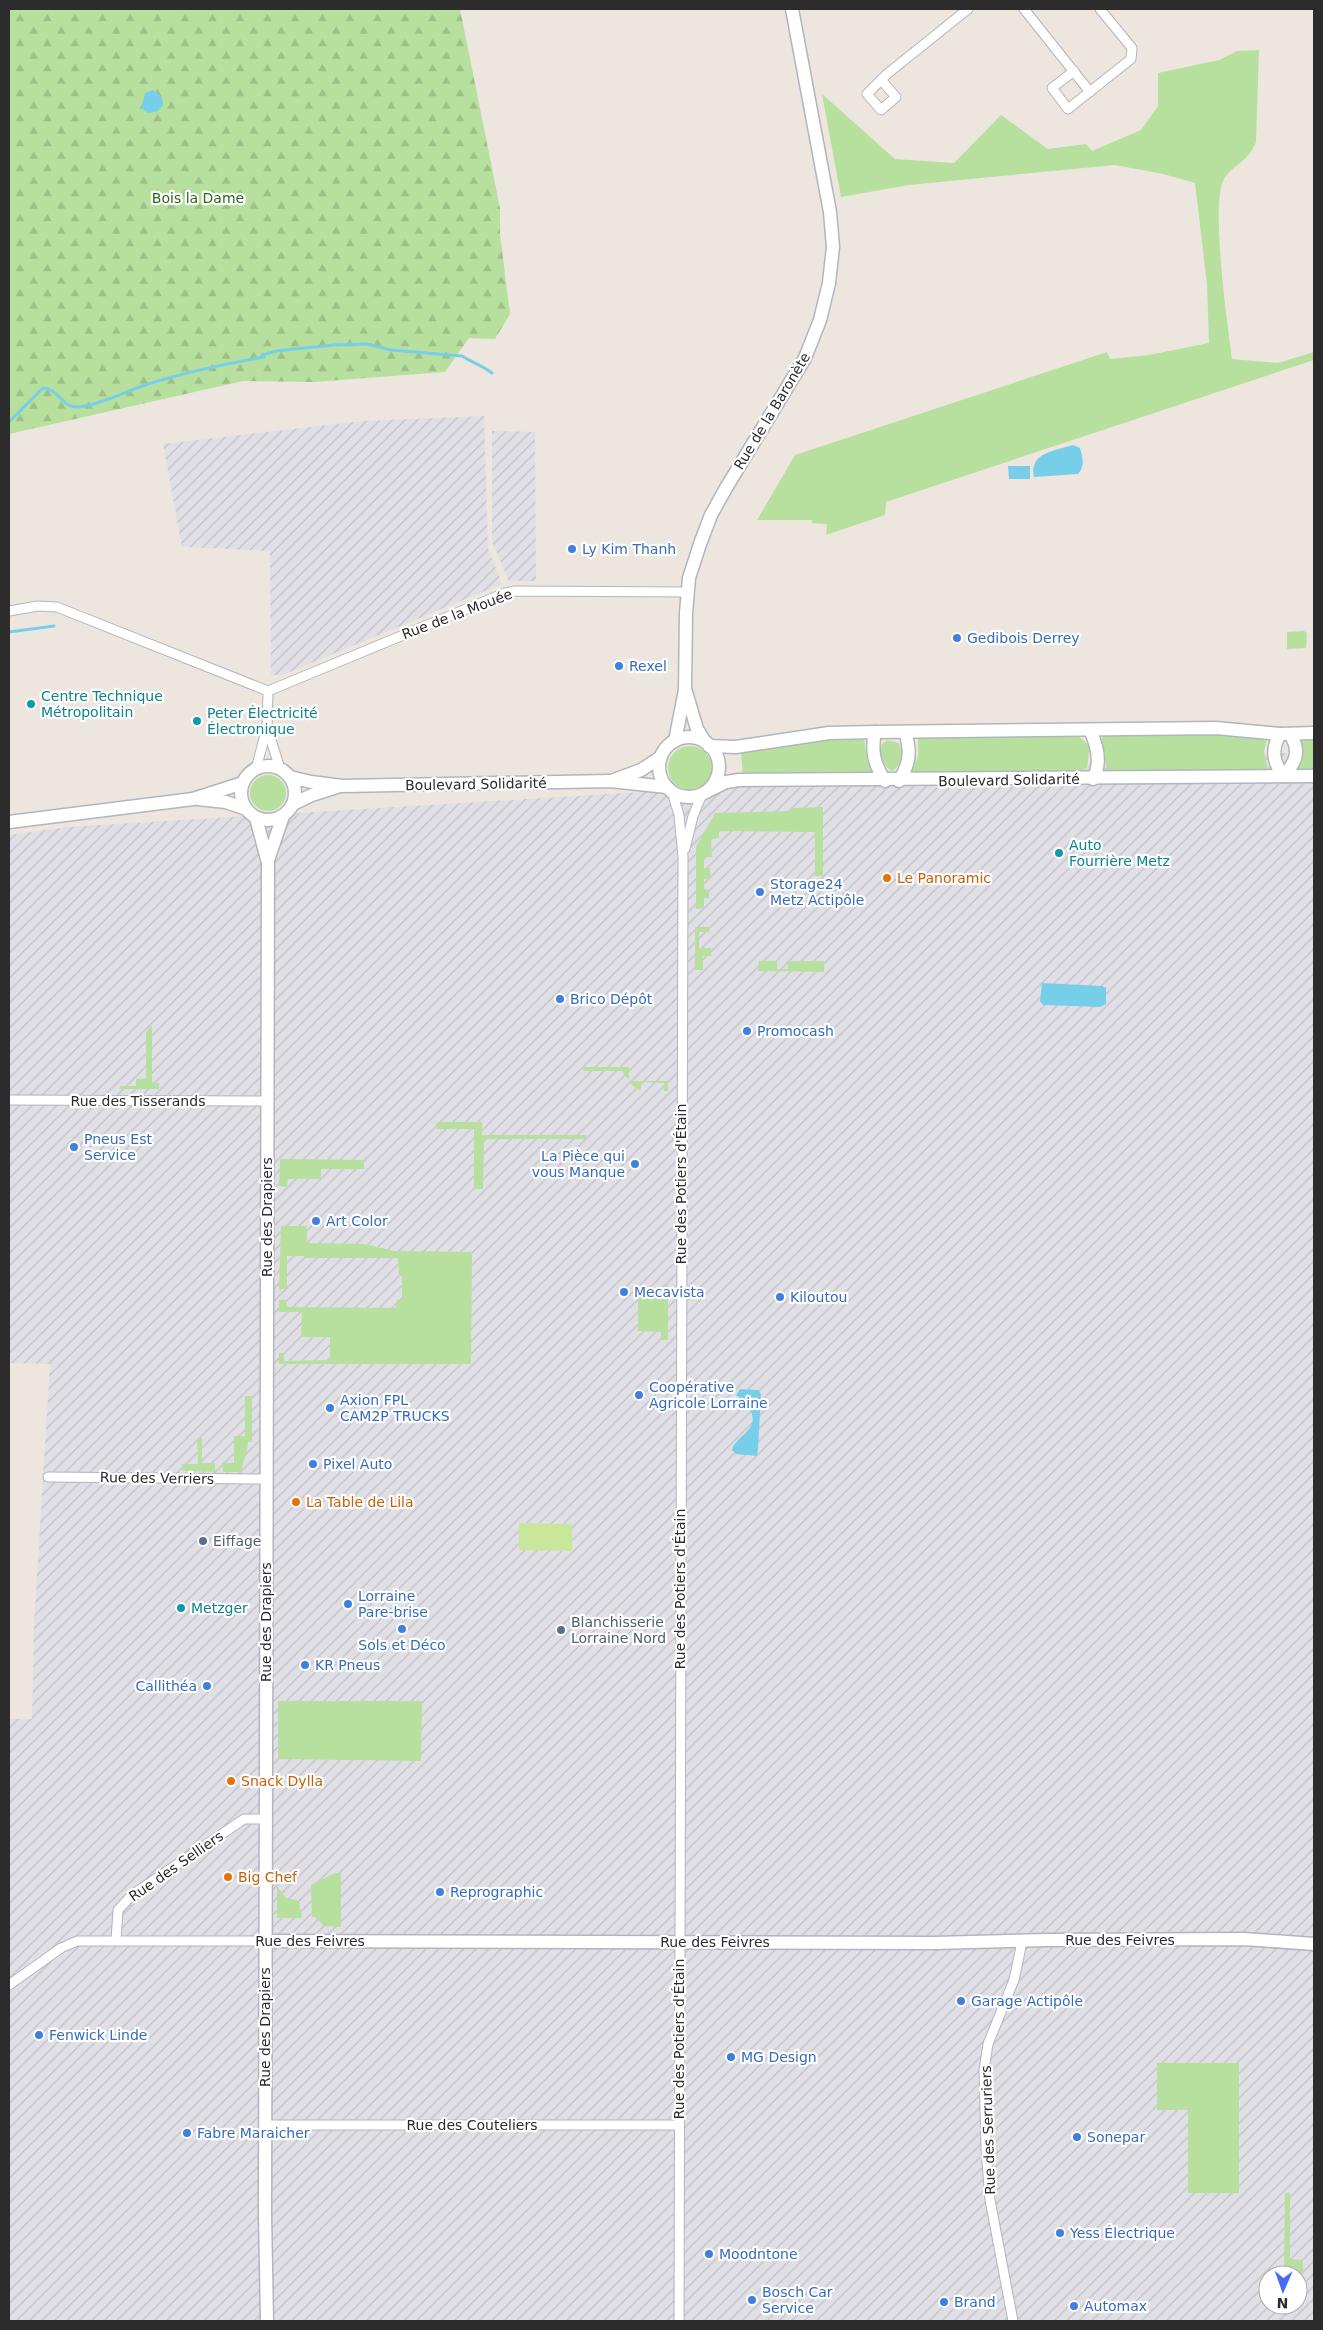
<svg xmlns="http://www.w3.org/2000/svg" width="1323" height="2330" font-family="'DejaVu Sans',sans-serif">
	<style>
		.industrial { fill: url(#industrial-furrows); fill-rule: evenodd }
		.grass { fill: #b7e09e }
		.forest { fill: url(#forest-firs) }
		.pitch { fill: #c9e79a }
		.water { fill: #77cee9 }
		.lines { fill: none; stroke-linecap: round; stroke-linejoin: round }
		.stream { stroke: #77cee9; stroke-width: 3 }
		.street-casing { stroke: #b2b5be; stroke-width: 11 }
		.secondary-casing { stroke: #b2b5be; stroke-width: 15 }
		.street { stroke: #fff; stroke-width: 9 }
		.secondary { stroke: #fff; stroke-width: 12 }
		.shop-dot { fill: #3f7fe0; stroke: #fff; stroke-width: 2 }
		.culture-dot { fill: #0f9aa8; stroke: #fff; stroke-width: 2 }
		.food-dot { fill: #e8710a; stroke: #fff; stroke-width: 2 }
		.service-dot { fill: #5c6f8a; stroke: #fff; stroke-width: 2 }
		.labels { text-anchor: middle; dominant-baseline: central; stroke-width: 4.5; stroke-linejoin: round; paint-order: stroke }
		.park-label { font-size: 14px; fill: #2f661e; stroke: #fff }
		.street-label { font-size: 14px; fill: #2c2c2c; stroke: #fff }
		.shop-label { font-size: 14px; fill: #366cbe; stroke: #fff; text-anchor: start }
		.culture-label { font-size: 14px; fill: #0d838f; stroke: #fff; text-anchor: start }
		.food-label { font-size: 14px; fill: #c56008; stroke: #fff; text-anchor: start }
		.service-label { font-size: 14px; fill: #4e5e75; stroke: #fff; text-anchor: start }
	</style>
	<defs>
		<pattern id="industrial-furrows" width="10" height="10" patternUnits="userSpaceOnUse" patternTransform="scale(1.25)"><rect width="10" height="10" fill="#e0dfe6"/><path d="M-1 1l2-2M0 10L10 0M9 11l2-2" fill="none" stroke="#c0c0c5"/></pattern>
		<pattern id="forest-firs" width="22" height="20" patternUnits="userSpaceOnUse" patternTransform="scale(1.25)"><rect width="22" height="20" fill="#b7e09e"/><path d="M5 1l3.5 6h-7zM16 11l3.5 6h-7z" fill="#9ec088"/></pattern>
	</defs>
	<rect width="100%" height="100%" fill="#ede6df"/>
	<!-- industrial -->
	<g class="industrial">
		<path d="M484 416 488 548 502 584 282 675H271L270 551 182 547 163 444 363 421Z"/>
		<path d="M492 431 535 432 536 581H509L492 541Z"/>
		<path d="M1314 751V2321H9V1719H32L34 1624 50 1364 9 1363V835L68 827ZM1268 2275H1298V2305H1268Z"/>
	</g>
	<!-- grass -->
	<g class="grass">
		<path d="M1259 50 1256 142C1247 164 1233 164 1224 179 1210 202 1228 328 1232 359L1278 363 1314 352V360L886 502 885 515 826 535 827 524 812 523V520H757L795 455 1107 352 1110 359 1149 355 1209 343 1207 284 1195 183 1163 174 1115 165 909 185 841 197 822 94 895 159 954 163 1001 115 1048 149 1086 144 1092 151 1141 130 1158 106V73L1219 60 1237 51Z"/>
		<path d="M1304 631 1307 633 1306 648 1287 649V632Z"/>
		<path d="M1233 734 1268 737 1264 751 1268 770 1108 772 1101 744 1103 735Z"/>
		<path d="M1077 735 1090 746 1087 768 1074 773 914 775 911 773 918 756V737Z"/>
		<path d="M1314 737V770H1297L1302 752 1301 738Z"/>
		<path d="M864 738 867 759 874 771V774H743L741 753 831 739Z"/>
		<path d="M887 740 899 743C903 754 902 763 893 771 883 768 878 754 882 744Z"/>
		<circle cx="690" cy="768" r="22"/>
		<circle cx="268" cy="793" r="18"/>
		<path d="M823 807V876H815V832L719 831V838L711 839 712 857H704V868H710V879H704V889L709 890V898H704V908L696 909V847L715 813 790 811 794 808Z"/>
		<path d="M695 927H709V932H699V948H711V956H703V970H695Z"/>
		<path d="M759 961H777V969H788V961H824V972L758 971Z"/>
		<path d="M152 1025V1082L159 1083V1089H119L120 1086H136V1079H146V1032Z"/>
		<path d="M581 1067H629V1081H668V1091H664V1083L641 1082V1091L633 1086 622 1071H584Z"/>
		<path d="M437 1122H482V1135H586V1139H484L483 1189H474V1129H437Z"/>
		<path d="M280 1159 364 1160V1169H321V1179H288L287 1187 279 1186Z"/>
		<path d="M281 1226H307V1243L364 1244 395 1251 472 1252 471 1364H279V1353H284V1361L330 1360V1337H301L302 1312H279V1300H286L287 1307 396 1308 397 1300H402V1276H399L398 1258H306L303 1256H287V1288L279 1290Z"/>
		<path d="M668 1283V1340H661V1332L638 1331V1291H660Z"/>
		<path d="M245 1396H252V1442H248C248 1453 242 1461 242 1472H223L222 1463H234V1436H245Z"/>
		<path d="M197 1438H202V1463H215V1472L183 1471 182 1464H198Z"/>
		<path d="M278 1701H422L421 1761 278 1759Z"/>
		<path d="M335 1873H341V1927L324 1926 315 1917H312L311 1885Z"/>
		<path d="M277 1886 286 1898 299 1901 302 1918H277Z"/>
		<path d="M1157 2063H1239V2193H1188V2110H1157Z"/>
		<path d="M1285 2193H1290V2259L1303 2260V2273H1299V2284L1298 2275H1284Z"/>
	</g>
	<!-- forest -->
	<path class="forest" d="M9 9H460L500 208V234L510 314 495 339 469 338 445 372 314 382 243 381 9 434Z"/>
	<!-- pitch -->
	<path class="pitch" d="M519 1523 572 1524V1551L519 1550Z"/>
	<!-- water -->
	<g class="water">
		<path d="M153 90 162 97 163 105 158 111 148 113 141 108 145 93Z"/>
		<path d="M1073 445 1080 448C1083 458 1085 466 1078 474L1034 477C1029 452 1055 451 1073 445Z"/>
		<path d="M1008 466H1030V479H1009Z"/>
		<path d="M1042 983 1102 986 1106 988V1004L1100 1007 1043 1005 1040 1001Z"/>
		<path d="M740 1389 758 1390 761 1394 758 1449 757 1456 736 1454 732 1450C735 1435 764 1430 748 1406 745 1402 740 1399 736 1395Z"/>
	</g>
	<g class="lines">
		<!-- stream -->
		<g class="stream">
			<path d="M9 422 43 388C59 389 62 408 78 407 97 406 129 390 148 384 186 372 224 364 264 357L262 355 276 351 334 345 367 344 391 350 462 356C473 363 482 365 492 373"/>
			<path d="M9 632 54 626"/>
		</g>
		<!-- street casing -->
		<g class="street-casing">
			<g id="street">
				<path d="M1024 9 1090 92"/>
				<path d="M1074 71 1052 88 1068 109 1131 59 1132 48 1100 9"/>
				<path d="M882 81 896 97 881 110 867 94 887 74 968 9"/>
				<path d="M9 611 38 606 57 607 268 691 505 593 515 591 688 592"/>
				<path d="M268 691 267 727 280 769"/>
				<path d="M256 769 267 727"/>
				<path d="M672 792 679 815 683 857 679 2321"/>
				<path d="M685 849 693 816 702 794"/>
				<path d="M9 1100 267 1101"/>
				<path d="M48 1477 266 1479"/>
				<path d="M116 1940 118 1910 132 1895 244 1819H266"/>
				<path d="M9 1985 61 1948 77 1941H265"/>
				<path d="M265 2125H678"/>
				<path d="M1013 2321 990 2200 986 2149 984 2070 988 2044 1014 1980 1022 1942"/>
			</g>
		</g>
		<!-- secondary casing -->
		<g class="secondary-casing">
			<g id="secondary">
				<path d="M686 692 697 729 705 742"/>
				<path d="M1090 730C1097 745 1102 763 1093 779"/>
				<path d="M875 732C871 751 874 764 885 781"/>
				<path d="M1280 734C1271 750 1273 761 1283 776"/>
				<circle cx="689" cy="767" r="30"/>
				<path d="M675 741 685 690 686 613 689 578 700 544 711 515 726 488 805 358 820 320 829 283 833 247 830 212 792 9"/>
				<path d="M709 746 736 747 829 733 875 732 1216 728 1280 734 1314 733"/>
				<circle cx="268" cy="793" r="27"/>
				<path d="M1283 776C1296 763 1301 751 1290 734"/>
				<path d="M290 777 311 782 342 786 610 781 667 787"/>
				<path d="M614 780 641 770 661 757"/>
				<path d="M899 781C910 764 911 750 905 732"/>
				<path d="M706 792 726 782 739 780 1314 776"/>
				<path d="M198 799 226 802 246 809"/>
				<path d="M293 804 312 795 337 787"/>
				<path d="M256 818 268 863 265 2214 267 2321"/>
				<path d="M9 822 193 799 243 783"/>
				<path d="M268 860 283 816"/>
				<path d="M265 1941 935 1943 1047 1940 1244 1939 1314 1944"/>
			</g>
		</g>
		<!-- street -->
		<use href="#street" class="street"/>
		<!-- secondary -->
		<use href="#secondary" class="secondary"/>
	</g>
	<!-- markers -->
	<g class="shop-dot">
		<circle cx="572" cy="549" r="5"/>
		<circle cx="957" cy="638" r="5"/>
		<circle cx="619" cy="666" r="5"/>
		<circle cx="760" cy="892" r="5"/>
		<circle cx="560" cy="999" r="5"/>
		<circle cx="747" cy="1031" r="5"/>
		<circle cx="74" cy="1147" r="5"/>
		<circle cx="635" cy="1164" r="5"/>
		<circle cx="316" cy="1221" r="5"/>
		<circle cx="624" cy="1292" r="5"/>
		<circle cx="780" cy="1297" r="5"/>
		<circle cx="639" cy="1395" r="5"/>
		<circle cx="330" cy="1408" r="5"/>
		<circle cx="313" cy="1464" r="5"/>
		<circle cx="348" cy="1604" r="5"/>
		<circle cx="402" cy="1629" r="5"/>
		<circle cx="305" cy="1665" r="5"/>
		<circle cx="207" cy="1686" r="5"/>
		<circle cx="440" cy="1892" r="5"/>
		<circle cx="961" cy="2001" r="5"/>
		<circle cx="39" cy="2035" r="5"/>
		<circle cx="731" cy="2057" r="5"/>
		<circle cx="187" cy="2133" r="5"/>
		<circle cx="1077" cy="2137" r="5"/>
		<circle cx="1060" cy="2233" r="5"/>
		<circle cx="709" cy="2254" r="5"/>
		<circle cx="752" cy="2300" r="5"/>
		<circle cx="944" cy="2302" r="5"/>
		<circle cx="1074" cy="2306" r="5"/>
	</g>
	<g class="culture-dot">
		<circle cx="31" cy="704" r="5"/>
		<circle cx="197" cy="721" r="5"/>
		<circle cx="1059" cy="853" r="5"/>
		<circle cx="181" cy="1608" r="5"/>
	</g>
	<g class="food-dot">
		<circle cx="887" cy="878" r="5"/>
		<circle cx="296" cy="1502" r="5"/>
		<circle cx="231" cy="1781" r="5"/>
		<circle cx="228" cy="1877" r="5"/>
	</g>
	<g class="service-dot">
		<circle cx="203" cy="1541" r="5"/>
		<circle cx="561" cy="1630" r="5"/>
	</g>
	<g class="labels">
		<!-- park labels -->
		<g class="park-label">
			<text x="198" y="198">Bois la Dame</text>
		</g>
		<!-- street labels -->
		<g class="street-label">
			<text transform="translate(772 411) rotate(-59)">Rue de la Baronète</text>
			<text transform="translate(457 614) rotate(-21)">Rue de la Mouée</text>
			<text transform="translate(1009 780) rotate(-1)">Boulevard Solidarité</text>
			<text transform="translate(476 784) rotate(-1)">Boulevard Solidarité</text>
			<text x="138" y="1101">Rue des Tisserands</text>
			<text transform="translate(681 1184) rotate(-90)">Rue des Potiers d'Étain</text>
			<text transform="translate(267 1217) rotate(-90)">Rue des Drapiers</text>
			<text transform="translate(157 1478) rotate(1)">Rue des Verriers</text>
			<text transform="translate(680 1589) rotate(-90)">Rue des Potiers d'Étain</text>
			<text transform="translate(266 1622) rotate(-90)">Rue des Drapiers</text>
			<text transform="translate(176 1866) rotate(-35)">Rue des Selliers</text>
			<text x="1120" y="1940">Rue des Feivres</text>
			<text x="310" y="1941">Rue des Feivres</text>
			<text x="715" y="1942">Rue des Feivres</text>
			<text transform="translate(265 2027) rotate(-90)">Rue des Drapiers</text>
			<text transform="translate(679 2039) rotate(-90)">Rue des Potiers d'Étain</text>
			<text x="472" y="2125">Rue des Couteliers</text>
			<text transform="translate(988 2130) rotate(-92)">Rue des Serruriers</text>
		</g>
		<!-- shop labels -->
		<g class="shop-label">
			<text x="582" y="549">Ly Kim Thanh</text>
			<text x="967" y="638">Gedibois Derrey</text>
			<text x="629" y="666">Rexel</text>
			<text x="770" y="884">Storage24<tspan x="770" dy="16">Metz Actipôle</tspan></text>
			<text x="570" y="999">Brico Dépôt</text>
			<text x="757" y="1031">Promocash</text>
			<text x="84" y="1139">Pneus Est<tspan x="84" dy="16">Service</tspan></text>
			<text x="625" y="1156" text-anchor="end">La Pièce qui<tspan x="625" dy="16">vous Manque</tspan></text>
			<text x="326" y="1221">Art Color</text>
			<text x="634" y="1292">Mecavista</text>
			<text x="790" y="1297">Kiloutou</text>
			<text x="649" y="1387">Coopérative<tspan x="649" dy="16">Agricole Lorraine</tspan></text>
			<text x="340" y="1400">Axion FPL<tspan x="340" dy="16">CAM2P TRUCKS</tspan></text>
			<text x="323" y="1464">Pixel Auto</text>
			<text x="358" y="1596">Lorraine<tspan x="358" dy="16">Pare-brise</tspan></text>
			<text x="402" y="1645" text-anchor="middle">Sols et Déco</text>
			<text x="315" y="1665">KR Pneus</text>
			<text x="197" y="1686" text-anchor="end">Callithéa</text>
			<text x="450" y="1892">Reprographic</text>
			<text x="971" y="2001">Garage Actipôle</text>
			<text x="49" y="2035">Fenwick Linde</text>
			<text x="741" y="2057">MG Design</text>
			<text x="197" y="2133">Fabre Maraicher</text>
			<text x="1087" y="2137">Sonepar</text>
			<text x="1070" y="2233">Yess Électrique</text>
			<text x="719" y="2254">Moodntone</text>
			<text x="762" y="2292">Bosch Car<tspan x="762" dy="16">Service</tspan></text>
			<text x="954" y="2302">Brand</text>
			<text x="1084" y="2306">Automax</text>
		</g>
		<!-- culture labels -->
		<g class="culture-label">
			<text x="41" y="696">Centre Technique<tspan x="41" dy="16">Métropolitain</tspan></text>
			<text x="207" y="713">Peter Électricité<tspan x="207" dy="16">Électronique</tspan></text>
			<text x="1069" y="845">Auto<tspan x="1069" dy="16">Fourrière Metz</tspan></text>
			<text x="191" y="1608">Metzger</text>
		</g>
		<!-- food labels -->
		<g class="food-label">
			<text x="897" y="878">Le Panoramic</text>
			<text x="306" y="1502">La Table de Lila</text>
			<text x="241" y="1781">Snack Dylla</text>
			<text x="238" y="1877">Big Chef</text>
		</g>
		<!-- service labels -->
		<g class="service-label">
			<text x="213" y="1541">Eiffage</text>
			<text x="571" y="1622">Blanchisserie<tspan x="571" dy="16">Lorraine Nord</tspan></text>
		</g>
	</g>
	<!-- border -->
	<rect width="1323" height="2330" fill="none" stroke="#2c2c2c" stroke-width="20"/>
	<!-- north arrow -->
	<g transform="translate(1283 2290) rotate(182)"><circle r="24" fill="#ffffff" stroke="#ababab"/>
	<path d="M0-4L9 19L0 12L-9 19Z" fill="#476cf1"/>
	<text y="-8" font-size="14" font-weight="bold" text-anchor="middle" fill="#2c2c2c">N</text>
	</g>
</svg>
